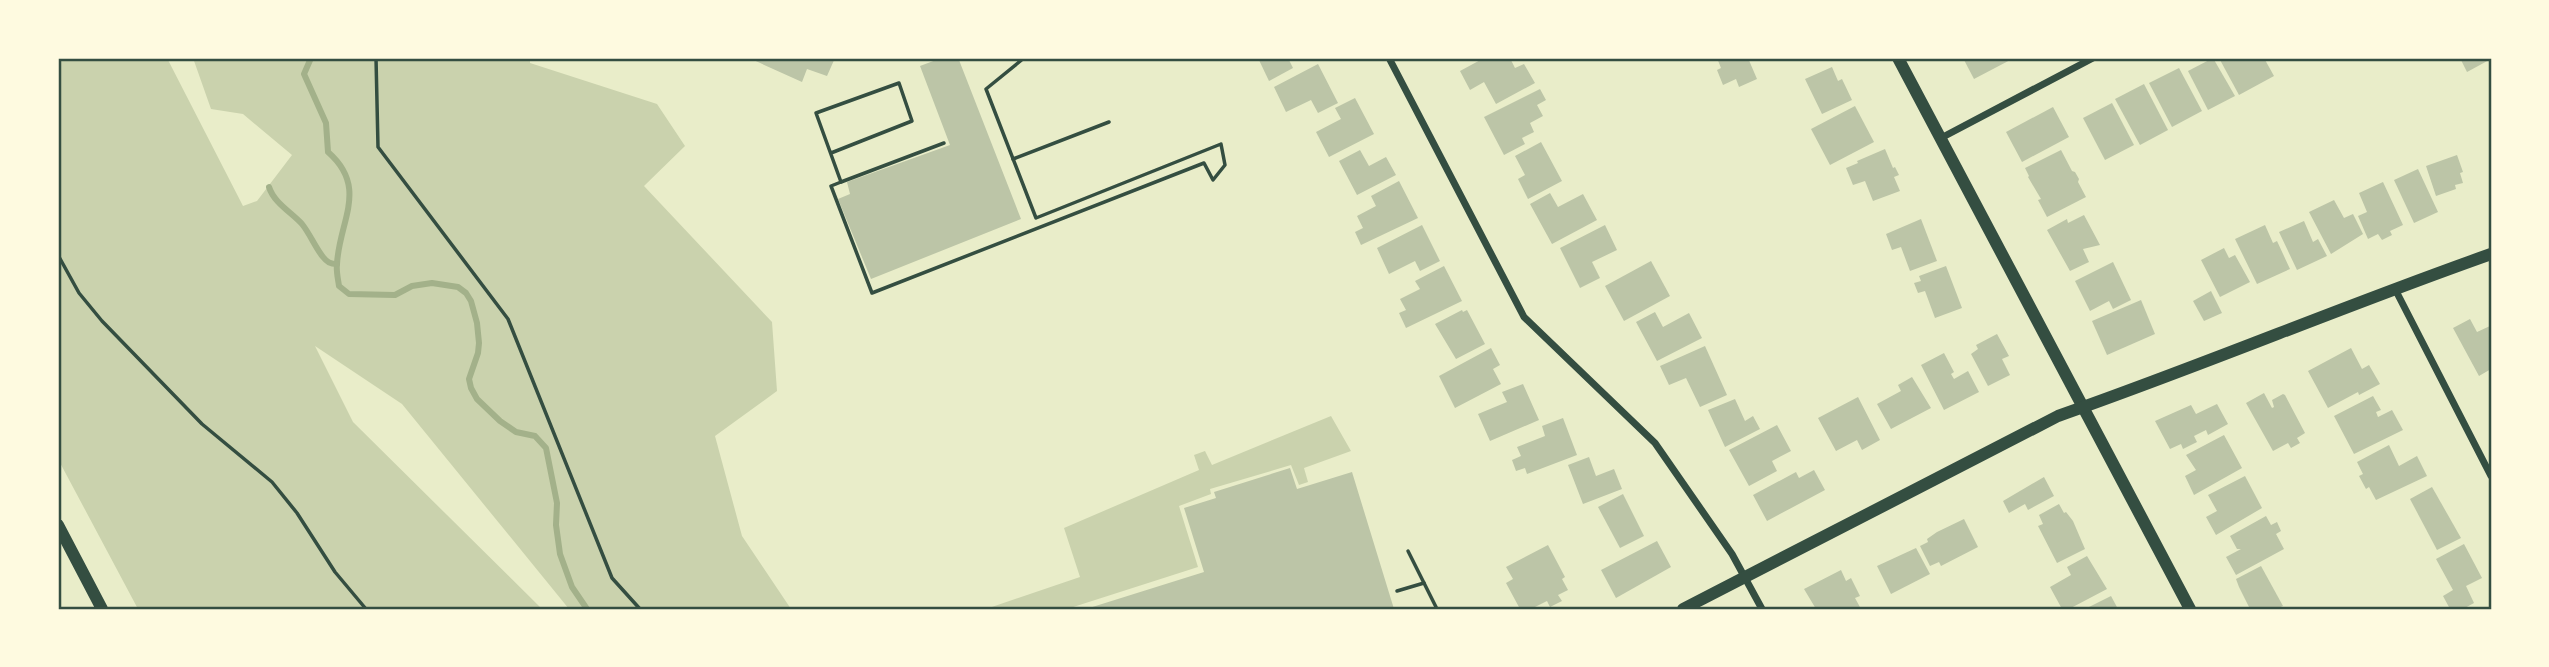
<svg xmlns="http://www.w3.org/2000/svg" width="2549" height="667" font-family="'IBM Plex Sans',sans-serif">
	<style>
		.green { fill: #cad2ad }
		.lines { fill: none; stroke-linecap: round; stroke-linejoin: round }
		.stream { stroke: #a3b18a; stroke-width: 6 }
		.building { fill: #bcc5a7 }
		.path { stroke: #344e41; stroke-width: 3.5 }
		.minor { stroke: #344e41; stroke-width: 7 }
		.tertiary { stroke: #344e41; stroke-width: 12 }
		.neatline { fill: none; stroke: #344e41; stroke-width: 2.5 }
	</style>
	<rect width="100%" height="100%" fill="#e9edc9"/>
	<!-- green -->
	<g class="green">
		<path d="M58 58H167L243 206 257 201 292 155 243 114 211 109 193 58H530V63L657 104 685 146 644 186 772 322 777 391 715 436 742 536 791 609H569L402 404 315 346 353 422 542 609H138L58 459Z"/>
		<path d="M1331 416 1351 451 1304 468 1308 482 1299 485 1291 465 1210 489 1211 494 1179 506 1198 567 1067 609H986L1080 577 1064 528 1199 470 1194 455 1205 451 1212 465Z"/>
	</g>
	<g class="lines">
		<!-- stream -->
		<g class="stream">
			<path d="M311 58 304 74 326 123 328 152C369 188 339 221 337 264 336 271 338 279 339 286L349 294 395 295 412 286 432 283 458 287 466 293 471 301 477 323 479 343 478 353 469 379 471 388 477 399 500 421 516 432 535 436 546 448 557 503 556 525 560 554 572 587 587 609"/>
			<path d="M269 187C274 203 291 212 302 224 310 234 315 247 323 257 327 262 330 264 337 264"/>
		</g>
	</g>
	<!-- building -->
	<g class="building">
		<path d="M749 58H835L827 76 807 69 802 82Z"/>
		<path d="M935 58H964L959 60 1021 219 871 279 838 199 850 194 847 182 950 145 920 66 936 60Z"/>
		<path d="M1258 58H1288L1293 68 1269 81Z"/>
		<path d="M1484 58H1510L1515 68 1524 64 1535 83 1496 104 1484 82 1470 90 1460 71Z"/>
		<path d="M1717 58H1748L1757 79 1739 87 1736 79 1723 85 1717 70 1721 68Z"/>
		<path d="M1963 58H2014L1974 79Z"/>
		<path d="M2213 58 2235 96 2208 110 2188 71Z"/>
		<path d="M2219 58H2264L2274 76 2239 95Z"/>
		<path d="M2460 58H2491V59L2467 72Z"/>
		<path d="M1318 64 1338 103 1318 113 1311 100 1286 112 1274 87Z"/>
		<path d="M1832 67 1838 81 1842 79 1852 100 1822 114 1805 79Z"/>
		<path d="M2179 68 2202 111 2172 127 2149 83Z"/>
		<path d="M2144 84 2168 130 2140 145 2115 99Z"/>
		<path d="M1540 89 1546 100 1537 105 1543 116 1530 123 1534 132 1522 138 1525 144 1504 155 1484 117Z"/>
		<path d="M1355 98 1374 134 1329 157 1316 132 1341 119 1335 108Z"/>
		<path d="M2112 103 2134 145 2105 160 2083 118Z"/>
		<path d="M1855 106 1874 142 1830 165 1811 129Z"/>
		<path d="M2053 107 2069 137 2022 162 2006 132Z"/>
		<path d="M1541 142 1562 181 1528 199 1518 179 1525 175 1515 156Z"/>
		<path d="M1885 149 1893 168 1895 167 1899 175 1894 177 1900 191 1873 201 1865 181 1853 185 1846 168 1858 163 1857 161Z"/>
		<path d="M1360 150 1369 166 1386 157 1396 175 1357 195 1339 161Z"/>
		<path d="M2061 150 2072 171 2075 172 2079 179 2078 182 2086 197 2047 217 2038 200 2041 199 2028 177 2029 176 2025 168Z"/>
		<path d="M2457 155 2463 172 2460 173 2463 183 2455 185 2456 189 2436 196 2426 166Z"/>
		<path d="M2418 169 2438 212 2414 223 2394 180Z"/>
		<path d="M1399 181 1418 218 1361 245 1355 232 1363 228 1357 216 1376 206 1371 196Z"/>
		<path d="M2383 182 2403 225 2390 231 2392 235 2382 240 2378 234 2368 239 2358 216 2367 212 2359 193Z"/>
		<path d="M1550 193 1558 207 1583 194 1597 220 1552 244 1530 204Z"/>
		<path d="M2334 200 2344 218 2353 214 2363 234 2331 254 2309 212Z"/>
		<path d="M2084 215 2100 245 2083 249 2089 262 2070 271 2047 230 2067 219 2068 223Z"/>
		<path d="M1921 219 1937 261 1910 271 1901 247 1892 250 1886 234Z"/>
		<path d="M2304 221 2313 242 2318 239 2327 256 2297 270 2279 232Z"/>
		<path d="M1422 225 1440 261 1420 271 1415 261 1389 274 1377 248Z"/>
		<path d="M1605 225 1617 250 1592 262 1600 278 1580 288 1560 248Z"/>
		<path d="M2265 225 2273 243 2277 241 2290 269 2257 284 2235 239Z"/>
		<path d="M2224 248 2229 258 2235 255 2250 282 2220 297 2201 260Z"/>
		<path d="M1651 261 1670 296 1624 321 1605 286Z"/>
		<path d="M2113 262 2131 300 2113 309 2109 301 2090 311 2075 281Z"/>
		<path d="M1444 266 1462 301 1406 328 1399 313 1406 310 1400 299 1420 289 1415 281Z"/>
		<path d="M1946 266 1962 308 1935 318 1925 291 1918 293 1914 283 1921 281 1919 276Z"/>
		<path d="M2211 291 2222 313 2204 321 2193 301Z"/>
		<path d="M2141 300 2155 334 2107 355 2092 321Z"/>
		<path d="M1462 310 1463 312 1467 310 1485 344 1456 359 1435 324Z"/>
		<path d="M1655 312 1663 327 1689 313 1702 338 1657 361 1636 322Z"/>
		<path d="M2470 319 2477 332 2490 326 2491 329V369L2479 376 2453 328Z"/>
		<path d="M1997 334 2009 356 2002 359 2010 375 1988 386 1971 354 1978 349 1976 345Z"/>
		<path d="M1705 346 1727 395 1700 407 1686 378 1669 385 1660 366Z"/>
		<path d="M1491 348 1500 365 1493 369 1501 384 1455 408 1439 376Z"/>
		<path d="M2351 348 2362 369 2369 365 2380 384 2359 395 2358 392 2328 408 2308 371Z"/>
		<path d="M1944 353 1954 372 1951 374 1954 379 1968 371 1979 392 1944 410 1921 365Z"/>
		<path d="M1912 377 1931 408 1891 429 1877 404 1901 391 1898 385Z"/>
		<path d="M1523 384 1539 420 1490 441 1478 414 1507 402 1502 392Z"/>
		<path d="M2264 393 2272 408 2274 407 2272 400 2283 394 2285 395 2305 433 2297 438 2300 443 2291 448 2288 443 2273 451 2246 403Z"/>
		<path d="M2373 396 2381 410 2376 412 2378 417 2392 410 2403 430 2354 454 2334 416Z"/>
		<path d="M1858 397 1880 440 1862 450 1857 440 1836 451 1818 418Z"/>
		<path d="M1735 399 1745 421 1753 416 1760 429 1725 447 1708 410Z"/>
		<path d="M2217 404 2228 424 2208 435 2206 430 2194 436 2197 442 2183 449 2181 444 2170 449 2155 421 2191 405 2196 414Z"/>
		<path d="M1563 418 1577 455 1527 474 1525 468 1516 471 1512 460 1521 456 1517 447 1545 436 1542 426Z"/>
		<path d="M1777 425 1791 451 1772 461 1777 471 1749 486 1729 450Z"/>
		<path d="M2224 435 2242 468 2194 495 2185 476 2196 470 2186 455Z"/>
		<path d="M2389 445 2399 466 2417 456 2427 476 2376 500 2369 487 2366 489 2359 476 2363 474 2357 462Z"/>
		<path d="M1589 457 1596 476 1614 469 1622 489 1583 504 1568 465Z"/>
		<path d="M1290 468 1297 489 1352 472 1394 609H1086L1204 572 1184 508 1216 498 1214 492Z"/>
		<path d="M1814 470 1825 490 1767 521 1753 495 1796 472 1799 478Z"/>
		<path d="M2245 476 2262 508 2216 535 2206 517 2217 511 2208 495Z"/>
		<path d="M2044 477 2054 496 2028 510 2025 504 2009 513 2003 501Z"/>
		<path d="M2432 487 2461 538 2437 550 2410 499Z"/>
		<path d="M1623 494 1644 536 1620 548 1598 507Z"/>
		<path d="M2059 504 2064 513 2066 512 2073 521 2085 549 2057 563 2038 526 2043 524 2039 515Z"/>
		<path d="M2266 516 2271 525 2277 522 2281 531 2276 534 2284 549 2236 575 2226 557 2241 549H2237L2230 536Z"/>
		<path d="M1964 519 1978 547 1941 566 1939 562 1930 566 1920 546 1928 542 1927 539 1937 532Z"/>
		<path d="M1657 541 1671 567 1616 598 1601 570Z"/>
		<path d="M2464 544 2482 578 2466 586 2474 603 2463 609H2450L2443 596 2453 590 2436 559Z"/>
		<path d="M1548 545 1565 577 1562 579 1568 590 1558 595 1562 601 1550 607 1547 601 1531 609H1520L1506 583 1513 579 1506 567Z"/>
		<path d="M1916 548 1930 574 1891 594 1877 566Z"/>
		<path d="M2087 556 2107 589 2069 609H2062L2050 587 2071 575 2067 567Z"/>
		<path d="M2261 566 2283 606 2276 609H2250L2239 587 2236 579Z"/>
		<path d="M1841 570 1846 581 1851 578 1860 596 1855 598 1861 609H1816L1804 589Z"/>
		<path d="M2111 596 2118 609H2085Z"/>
	</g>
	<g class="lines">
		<!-- path -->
		<g class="path">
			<path d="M376 58 378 147 508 319 612 578 640 609"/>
			<path d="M831 153 912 121 899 83 816 113 841 182 944 143"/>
			<path d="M1013 159 1109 122"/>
			<path d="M841 182 831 186 872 293 1204 163 1213 180 1225 165 1221 144 1036 218 986 89 1024 58"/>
			<path d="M58 255 79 293 102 321 202 424 272 482 297 513 335 572 366 609"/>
			<path d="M1408 551 1437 609"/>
			<path d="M1397 591 1424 583"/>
		</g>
		<!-- minor -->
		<g class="minor">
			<path d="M1389 58 1524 317 1655 443 1732 554 1762 609"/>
			<path d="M1941 138 2093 58"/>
			<path d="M2395 289 2491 476"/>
		</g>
		<!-- tertiary -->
		<g class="tertiary">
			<path d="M1898 58 2190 609"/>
			<path d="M58 525 102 609"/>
			<path d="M1683 609 2058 416C2204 365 2346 305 2491 254"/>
		</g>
	</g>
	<!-- border -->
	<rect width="2549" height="667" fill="none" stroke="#fefae0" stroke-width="119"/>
	<rect x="60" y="60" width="2430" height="548" class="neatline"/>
</svg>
